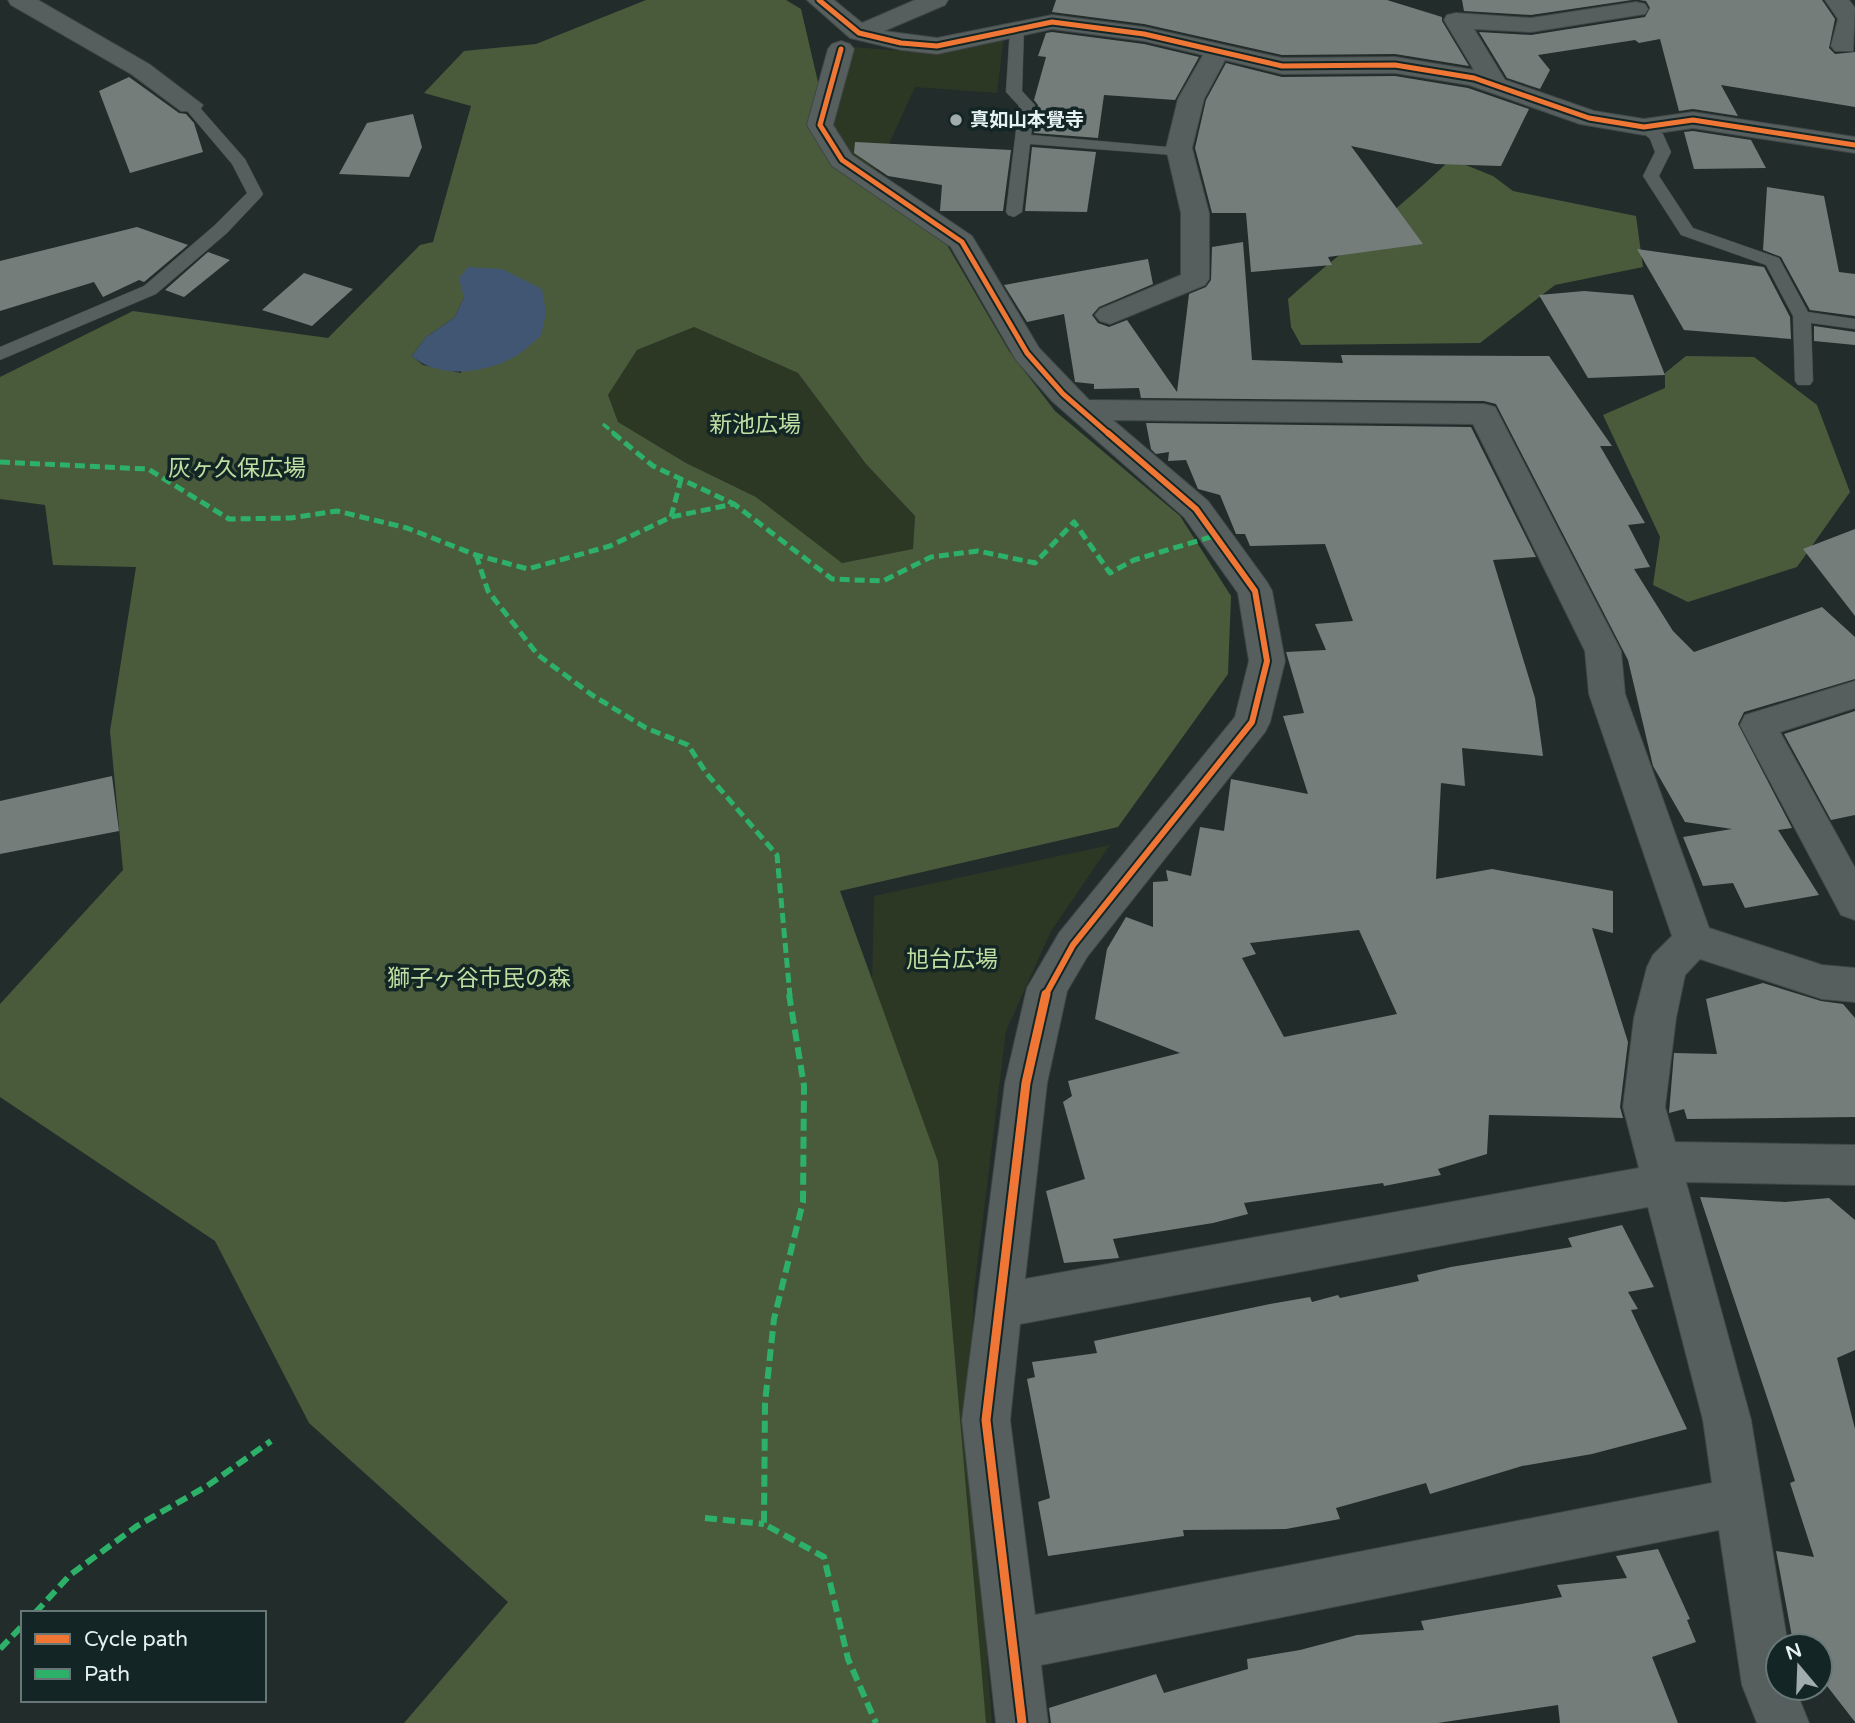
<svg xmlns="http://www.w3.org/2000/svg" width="1855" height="1723" font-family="'Varela Round','Noto Sans JP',sans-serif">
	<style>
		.green { fill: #2d3824 }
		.forest { fill: #4a5b3c; fill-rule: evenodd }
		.water { fill: #405672 }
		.building { fill: #757d7b; fill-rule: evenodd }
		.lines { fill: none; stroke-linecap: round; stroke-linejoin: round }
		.service-casing { stroke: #3f4747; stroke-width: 1 }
		.minor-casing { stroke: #3f4747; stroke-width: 2 }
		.service { fill: #575e5e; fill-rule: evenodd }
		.minor { fill: #575e5e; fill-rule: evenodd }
		.quiet-far2 { stroke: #2db169; stroke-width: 3.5; stroke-dasharray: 8 3.5; stroke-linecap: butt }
		.quiet-far1 { stroke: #2db169; stroke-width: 5; stroke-dasharray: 10 5; stroke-linecap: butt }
		.quiet { stroke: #2db169; stroke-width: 6; stroke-dasharray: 12 6; stroke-linecap: butt }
		.cycleway-far2-casing { stroke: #132625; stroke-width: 9 }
		.cycleway-far1-casing { stroke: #132625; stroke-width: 10 }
		.cycleway-casing { stroke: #132625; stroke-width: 13 }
		.cycleway-far2 { stroke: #f07635; stroke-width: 5 }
		.cycleway-far1 { stroke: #f07635; stroke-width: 6 }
		.cycleway { stroke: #f07635; stroke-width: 9 }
		.poi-dot { fill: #a1acac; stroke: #132625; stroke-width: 2.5 }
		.labels { text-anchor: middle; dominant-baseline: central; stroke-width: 7; stroke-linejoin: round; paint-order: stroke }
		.far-poi-label { font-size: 19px; font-weight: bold; fill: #e6f1f1; stroke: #132625; text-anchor: start }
		.park-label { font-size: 23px; fill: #bfdea1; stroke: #132625 }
	</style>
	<rect width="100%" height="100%" fill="#212c2b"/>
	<!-- green -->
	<g class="green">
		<path d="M1004 34 997 93 915 87 877 170 846 156 827 123 846 51 854 47 913 52 940 50Z"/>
		<path d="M694 327 798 373 866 464 915 516 913 549 842 563 756 497 686 463 618 422 608 395 637 350Z"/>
		<path d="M1110 845 1051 931 1006 1031 974 1291 969 1406 992 1723H922L871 1030 874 896Z"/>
	</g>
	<!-- forest -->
	<g class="forest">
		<path d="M646 0H786L801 9 838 168 947 245 1009 351 1055 411 1180 516 1231 596 1228 674 1118 827 840 891 938 1162 986 1723H404L508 1602 309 1423 215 1241 0 1097V1004L123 870 110 731 136 567 53 565 45 505 0 499V377L133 311 328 338 420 245 433 242 471 106 424 93 464 51 536 44ZM464 298 461 373 423 365 412 356 426 337 454 318ZM694 327 798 373 866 464 915 516 913 549 842 563 756 497 686 463 618 422 608 395 637 350Z"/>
		<path d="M1451 159 1493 176 1513 191 1636 216 1643 267 1555 285 1480 343 1301 345 1291 327 1288 299C1341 251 1400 209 1451 159Z"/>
		<path d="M1686 356 1754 357 1817 405 1850 492 1797 567 1688 602 1653 585 1660 537 1603 415 1665 388V373Z"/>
	</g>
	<!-- water -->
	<path class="water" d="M468 267 502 269 542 289 546 313 541 336C531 344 521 354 510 359 481 374 437 378 412 356L426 337 454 318 464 298 459 278Z"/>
	<!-- building -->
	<g class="building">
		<path d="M1056 0H1387L1442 17V21L1469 66 1395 54 1282 55 1144 24 1052 12Z"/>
		<path d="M1462 0H1632L1531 15 1464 11Z"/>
		<path d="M1639 0H1822L1835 19 1829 48 1835 54 1855 52V107L1721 85 1738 116 1693 109 1679 111 1660 39 1639 43 1635 40 1538 55 1550 70 1540 89 1507 78 1479 32 1531 35 1645 17 1650 8 1646 1Z"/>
		<path d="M1052 32 1144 44 1199 57 1175 100 1104 95 1098 138 1034 133 1038 105 1034 100 1046 57 1038 56 1046 33Z"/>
		<path d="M1226 63 1282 77 1395 76 1468 88 1529 109 1501 166 1436 164 1351 146 1423 244 1328 257 1332 265 1251 272 1246 213H1212L1195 148 1206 100Z"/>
		<path d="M129 77 179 113 186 114 194 123 203 152 130 173 99 91Z"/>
		<path d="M413 114 422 147 409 177 339 174 367 123Z"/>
		<path d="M1693 131 1751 140 1766 168 1694 169 1684 132Z"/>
		<path d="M855 142 1011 150 1003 211H940L942 185 888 176 854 153Z"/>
		<path d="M1032 147 1096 152 1087 212 1025 211Z"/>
		<path d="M1767 187 1824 196 1839 272 1855 274V316L1810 310 1781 257 1763 250Z"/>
		<path d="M137 227 188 245 144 282 139 280 103 297 94 282 0 311V261Z"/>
		<path d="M1243 242 1252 360 1343 363 1341 355 1549 356 1612 446H1600L1645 523 1628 525 1650 567 1634 569 1673 631 1694 652 1822 607 1855 637V679L1744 712 1738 724 1792 828 1778 830 1819 895 1745 908 1733 883 1703 886 1683 837 1732 829 1685 822 1653 766 1628 660 1496 404 1484 401 1141 398 1139 388 1094 389V384L1075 382 1064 314 1027 322 1004 285 1148 259 1153 284 1099 307 1092 315 1098 323 1109 327 1127 320 1177 392 1189 294 1206 287 1211 280 1212 247Z"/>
		<path d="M1637 249 1764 267 1790 317 1791 339 1684 330Z"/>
		<path d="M208 252 230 260 184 297 165 290Z"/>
		<path d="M304 273 353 289 312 326 262 310Z"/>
		<path d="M1584 291 1633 295 1665 375 1588 378 1539 295Z"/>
		<path d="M1814 326 1855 332V345L1814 341Z"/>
		<path d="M1146 423 1471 427 1536 557 1493 560 1535 698 1543 756 1462 748 1465 786 1441 783 1436 879 1492 869 1613 891V933L1592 928 1628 1042 1620 1107 1623 1118 1489 1115 1487 1154 1438 1169 1441 1175 1384 1186 1383 1183 1244 1203 1248 1214 1213 1223 1113 1239 1119 1258 1064 1263 1046 1191 1085 1179 1063 1102 1072 1096 1068 1081 1180 1053 1095 1019 1107 949 1126 917 1153 927V882L1168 881 1166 870 1191 876 1200 827 1224 831 1231 779 1308 794 1283 716 1304 713 1286 652 1326 650 1315 624 1353 621 1325 544 1250 546 1245 534H1236L1220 495 1198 489 1186 460 1168 461 1169 452 1156 454 1151 449ZM1359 930 1397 1014 1284 1037 1242 958 1256 954 1250 943Z"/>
		<path d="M1855 529V616L1803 549Z"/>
		<path d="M1855 711V815L1831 820 1784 734Z"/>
		<path d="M112 776 119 831 0 854V801Z"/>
		<path d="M1763 983 1821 1001 1843 1004 1855 1018V1117L1687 1119 1684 1109 1669 1113 1674 1053 1717 1054 1706 999Z"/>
		<path d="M1700 1197 1785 1202 1829 1198 1855 1220V1350L1837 1358 1855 1429V1722L1820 1677V1646H1796L1793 1642 1776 1551 1814 1557 1790 1483 1795 1481Z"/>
		<path d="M1622 1225 1654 1287 1628 1292 1638 1309 1631 1310 1687 1429 1592 1454 1522 1466 1430 1494 1426 1483 1336 1508 1340 1519 1286 1529 1183 1530 1184 1536 1048 1556 1038 1502 1050 1498 1027 1379 1035 1377 1032 1362 1097 1353 1094 1341 1270 1304 1310 1297 1312 1302 1338 1295 1340 1298 1419 1281 1417 1275 1451 1267 1572 1247 1568 1238Z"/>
		<path d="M1658 1549 1690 1619 1687 1620 1696 1642 1652 1657 1678 1723H1560L1558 1705 1438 1723H1051L1049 1708 1156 1674 1164 1693 1248 1669 1247 1659 1300 1650 1357 1635 1424 1630 1421 1621 1562 1597 1557 1585 1627 1578 1616 1556Z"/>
	</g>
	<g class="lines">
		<!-- service casing -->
		<g class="service-casing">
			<g id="service">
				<path d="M1017 24 1024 28 1022 91 1035 105 1031 135 1179 148 1185 150V156L1030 144 1022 212 1014 217 1008 215 1006 212 1019 106 1006 92 1010 28Z"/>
				<path d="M190 100 195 102 245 159 263 194 261 197 227 233 156 294 0 360V347L144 286 215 225 247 193 232 164 182 105Z"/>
				<path d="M1644 122 1663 134 1671 152 1659 176 1693 228 1779 258 1808 312 1855 319V329L1811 323 1813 381 1810 385H1798L1795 381 1793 316 1766 265 1681 235 1643 176 1655 152 1650 139 1636 127Z"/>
			</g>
		</g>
		<!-- minor casing -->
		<g class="minor-casing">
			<g id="minor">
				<path d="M8 0H38L149 64 203 105 199 111H181L131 74 11 5Z"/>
				<path d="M807 0H834L862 23 915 0H948L945 5 884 31 937 38 1052 15 1144 27 1282 58 1395 57 1474 70 1444 20 1447 15 1456 13 1531 18 1636 2 1645 4 1648 9 1645 14 1531 32 1474 29 1505 80 1594 111 1644 119 1693 112 1855 137V153L1693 128 1644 135 1580 124 1469 85 1395 73 1282 74 1225 60 1204 99 1192 148 1209 213V279L1205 285 1110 324 1100 321 1095 315 1100 309 1181 275V213L1166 148 1178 99 1203 55 1144 41 1052 29 937 54 901 50 850 38Z"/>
				<path d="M1825 0H1849L1855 8 1853 51H1835L1831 46 1838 19Z"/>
				<path d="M841 41 850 44 854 49 833 125 852 155 972 236 1039 348 1089 400 1484 404 1495 407 1621 651 1625 694 1709 928 1822 965 1855 968V1002L1822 999 1700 959 1685 975 1676 1018 1665 1107 1675 1142 1855 1145V1185L1686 1182 1751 1420 1788 1646H1778V1688H1795L1809 1723H1757L1742 1685 1719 1530 1041 1665 1048 1723H996L962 1420 1005 1083 1027 988 1059 933 1235 717 1249 661 1238 593 1184 517 1052 401 1016 360 951 247 832 166 807 125 828 49 832 44ZM1113 420 1473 424 1585 651 1589 694 1672 936 1653 955 1647 967 1634 1018 1623 1107 1639 1168 1025 1279 1047 1083 1067 991 1087 957 1265 732 1270 722 1285 661 1272 591 1267 582 1208 501ZM1648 1207 1703 1420 1712 1483 1035 1615 1010 1420 1020 1324Z"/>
				<path d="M1855 681V708L1780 732 1855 868V920L1841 915 1740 725 1745 715Z"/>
			</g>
		</g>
		<!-- service -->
		<use href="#service" class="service"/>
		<!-- minor -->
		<use href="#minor" class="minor"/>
		<!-- quiet-far2 -->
		<path class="quiet-far2" d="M603 424 616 435"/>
		<!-- quiet-far1 -->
		<g class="quiet-far1">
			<path d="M613 433 653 466 734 504"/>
			<path d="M0 462 148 469 229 519 291 518 337 511 407 528 476 555 528 569 610 546 671 517 734 504 832 579 883 581 931 557 978 551 1035 563 1074 522 1110 573 1134 560 1214 536"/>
			<path d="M671 517 681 479"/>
			<path d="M476 555 488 591 538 655 592 695 646 728 688 745 707 774 777 855 790 996"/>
		</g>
		<!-- quiet -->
		<g class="quiet">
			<path d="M789 994 804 1086 803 1202 774 1319 765 1403 764 1524 824 1557 848 1659 876 1723"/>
			<path d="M705 1518 764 1524"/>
			<path d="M35 1613 70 1575 137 1526 207 1486 271 1441"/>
			<path d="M0 1649 23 1625"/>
		</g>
		<!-- cycleway-far2 casing -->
		<g class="cycleway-far2-casing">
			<g id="cycleway-far2">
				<path d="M819 0 859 33 901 43 937 46 1052 22 1144 34 1282 66 1395 65 1474 78 1589 118 1644 127 1693 120 1855 145"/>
				<path d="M841 49 820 125 842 160 962 242 1027 353 1063 394 1110 435"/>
			</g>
		</g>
		<!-- cycleway-far1 casing -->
		<g class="cycleway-far1-casing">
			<path id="cycleway-far1" d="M1045 996 1073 945 1252 722 1267 661 1255 591 1196 509 1108 433"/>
		</g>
		<!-- cycleway casing -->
		<g class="cycleway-casing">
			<path id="cycleway" d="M1022 1723 986 1420 1026 1083 1046 994"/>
		</g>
		<!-- cycleway-far2 -->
		<use href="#cycleway-far2" class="cycleway-far2"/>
		<!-- cycleway-far1 -->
		<use href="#cycleway-far1" class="cycleway-far1"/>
		<!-- cycleway -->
		<use href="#cycleway" class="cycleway"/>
	</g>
	<!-- markers -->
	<circle class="poi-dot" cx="956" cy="120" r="7"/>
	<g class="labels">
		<!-- far-poi labels -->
		<g class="far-poi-label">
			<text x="970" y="120">真如山本覺寺</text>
		</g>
		<!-- park labels -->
		<g class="park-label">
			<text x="755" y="425">新池広場</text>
			<text x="237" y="469">灰ヶ久保広場</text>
			<text x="952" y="960">旭台広場</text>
			<text x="479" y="979">獅子ヶ谷市民の森</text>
		</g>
	</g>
	<!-- legend -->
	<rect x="21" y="1611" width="245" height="91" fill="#132625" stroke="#677777" stroke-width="2"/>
	<rect x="35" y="1634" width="35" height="10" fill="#f07635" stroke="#677777" stroke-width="2"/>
	<text x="84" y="1646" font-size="21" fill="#e6f1f1">Cycle path</text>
	<rect x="35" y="1669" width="35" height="10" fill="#2db169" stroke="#677777" stroke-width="2"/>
	<text x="84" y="1681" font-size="21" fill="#e6f1f1">Path</text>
	<!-- north arrow -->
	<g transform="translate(1799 1667) rotate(341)"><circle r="33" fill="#132625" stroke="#677777" stroke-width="2"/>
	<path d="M0-5L12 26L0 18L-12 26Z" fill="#a1acac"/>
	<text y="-10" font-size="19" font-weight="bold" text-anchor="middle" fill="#e6f1f1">N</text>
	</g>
</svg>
